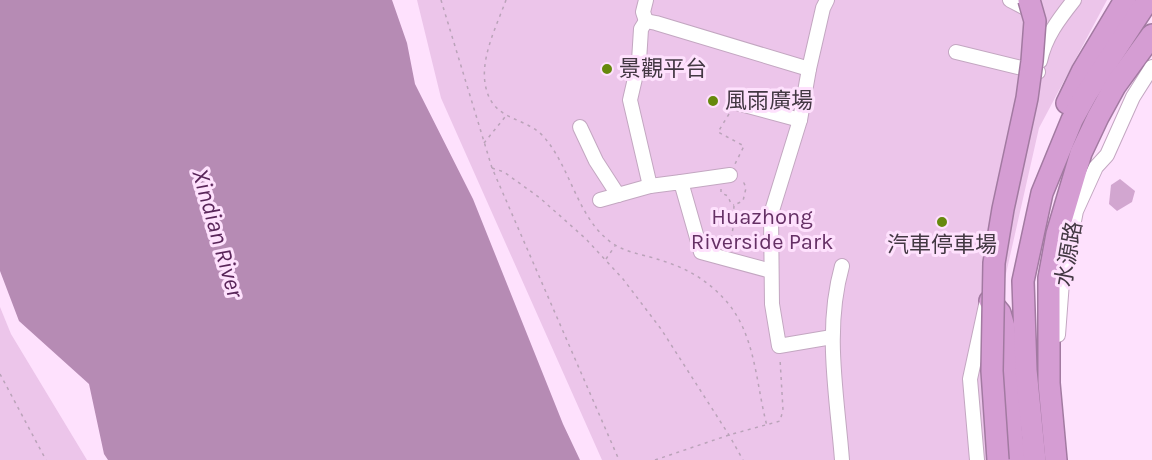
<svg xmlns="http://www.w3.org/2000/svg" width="1152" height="460" font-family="Karla,'Noto Sans TC',sans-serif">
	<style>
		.green { fill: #ecc5ea }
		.forest { fill: #d2a6d0 }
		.water { fill: #b68bb4 }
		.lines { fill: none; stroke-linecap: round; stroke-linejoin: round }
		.minor-casing { stroke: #c3a7c1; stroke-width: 16 }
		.highway-casing { stroke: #a27aa1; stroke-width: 24 }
		.path { stroke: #baa3b9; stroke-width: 1.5; stroke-dasharray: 3 4.5; stroke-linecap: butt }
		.minor { stroke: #fff; stroke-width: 14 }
		.highway { stroke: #d59dd3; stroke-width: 21 }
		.highway-bridge-casing { stroke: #a27aa1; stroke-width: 24; stroke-linecap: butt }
		.highway-bridge { stroke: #d59dd3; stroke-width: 21 }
		.poi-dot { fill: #66890d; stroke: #fee1fd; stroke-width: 2 }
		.labels { text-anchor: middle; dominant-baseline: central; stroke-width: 6; stroke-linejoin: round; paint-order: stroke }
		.poi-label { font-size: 22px; fill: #433843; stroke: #fee1fd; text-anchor: start }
		.park-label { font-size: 22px; fill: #653065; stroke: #fee1fd }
		.street-label { font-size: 22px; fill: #433843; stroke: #fee1fd }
		.water-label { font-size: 24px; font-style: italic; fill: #592559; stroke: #fee1fd }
	</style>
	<rect width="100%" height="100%" fill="#fee1fd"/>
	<!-- green -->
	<g class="green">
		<path d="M417 0H1107L1039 128 1005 278 999 335 1014 460H602L441 98Z"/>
		<path d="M0 307 11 334 87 460H0Z"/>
	</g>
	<!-- forest -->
	<path class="forest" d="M1120 179 1135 191 1132 202 1117 211 1109 204 1111 185Z"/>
	<!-- water -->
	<path class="water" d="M0 0H392L407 43 415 84 473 199 563 424 580 460H108L104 454 89 384 19 321 0 271Z"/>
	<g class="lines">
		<!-- minor casing -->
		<g class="minor-casing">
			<g id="minor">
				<path d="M646 0 643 12 646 21"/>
				<path d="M827 0 823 8 809 69 800 120 771 214 772 304 779 346 832 337"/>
				<path d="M1010 0 1035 13"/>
				<path d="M956 52 1038 72"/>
				<path d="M1040 61C1045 37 1059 19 1074 0"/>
				<path d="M733 102 800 120"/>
				<path d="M580 127 596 161 618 195"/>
				<path d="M681 182 730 175"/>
				<path d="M600 200 650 186"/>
				<path d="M771 271 701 252 681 182 650 186 630 100 639 61 641 29 646 21 656 23 809 69"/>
				<path d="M1058 335 1062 282 1076 211 1096 167 1107 155 1133 97 1152 67"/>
				<path d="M842 460C837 395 824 330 842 266"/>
				<path d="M977 460 970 379 986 305"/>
			</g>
		</g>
		<!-- highway casing -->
		<g class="highway-casing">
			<g id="highway">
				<path d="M1067 103 1082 72 1125 0"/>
				<path d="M990 301 1000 313 1004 327 1012 439 1017 460"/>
				<path d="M1035 460 1026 370 1023 281 1042 193 1072 120 1087 93 1148 0"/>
				<path d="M1056 460 1049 383V278L1057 234 1081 153 1098 117 1115 86 1152 35"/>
			</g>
		</g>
		<!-- path -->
		<g class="path">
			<path d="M441 0 492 168 619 460"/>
			<path d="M506 0C497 25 481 56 485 83 491 122 523 115 543 136 572 168 577 221 615 245 625 251 638 254 650 257 682 266 704 276 727 302 756 336 756 385 767 426"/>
			<path d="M729 114 718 132 744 146 735 164"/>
			<path d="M484 143 505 117"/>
			<path d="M492 168 504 172 540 198 586 239 623 279 661 329 729 435 743 460"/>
			<path d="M721 189V193L728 196 731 204 734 205"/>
			<path d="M730 246 733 228 734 205 743 201 746 188 744 183H739"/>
			<path d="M606 259 615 246"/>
			<path d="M0 374 46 460"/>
			<path d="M655 460 729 435 780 421 783 410 780 359"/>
		</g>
		<!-- minor -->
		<use href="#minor" class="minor"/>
		<!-- highway -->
		<use href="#highway" class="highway"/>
		<!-- highway-bridge casing -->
		<g class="highway-bridge-casing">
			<path id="highway-bridge" d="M998 460 992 371 994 263 1003 209 1027 98 1032 61 1035 21 1029 0"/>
		</g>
		<!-- highway-bridge -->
		<use href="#highway-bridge" class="highway-bridge"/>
	</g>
	<!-- markers -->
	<g class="poi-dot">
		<circle cx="607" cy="69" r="6"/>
		<circle cx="713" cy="101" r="6"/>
		<circle cx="942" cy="222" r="6"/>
	</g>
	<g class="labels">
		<!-- poi labels -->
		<g class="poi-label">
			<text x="619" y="69">景觀平台</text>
			<text x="725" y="101">風雨廣場</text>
			<text x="942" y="245" text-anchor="middle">汽車停車場</text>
		</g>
		<!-- park labels -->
		<g class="park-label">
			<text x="762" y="217">Huazhong<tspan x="762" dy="25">Riverside Park</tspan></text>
		</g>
		<!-- street labels -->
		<g class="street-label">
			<text transform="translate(1069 254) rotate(-80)">水源路</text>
		</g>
		<!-- water labels -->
		<g class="water-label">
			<text transform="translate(218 233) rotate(74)">Xindian River</text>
		</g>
	</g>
</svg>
